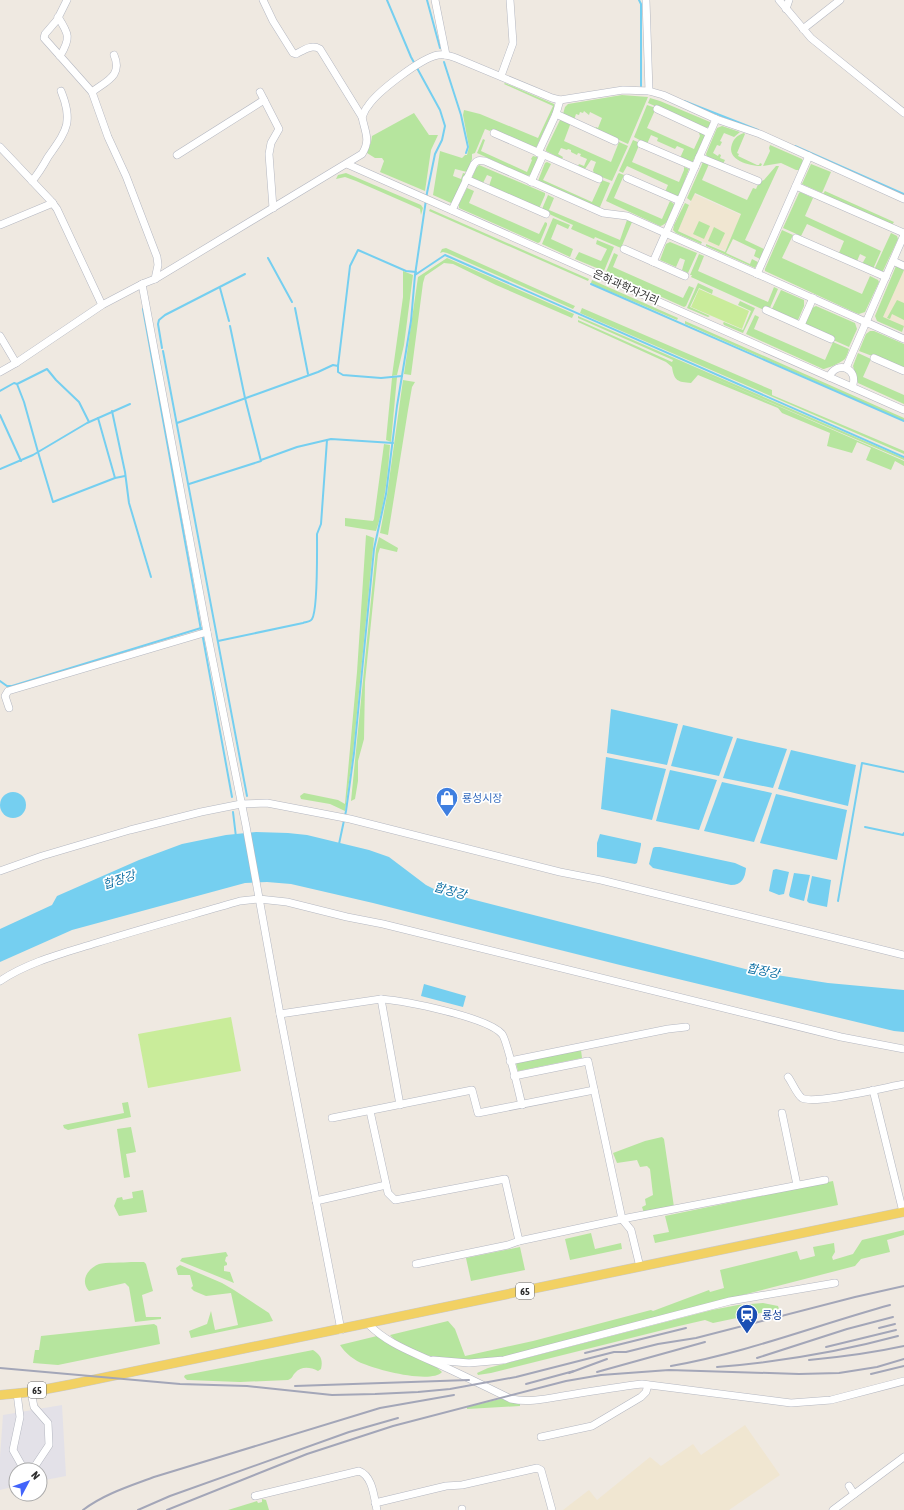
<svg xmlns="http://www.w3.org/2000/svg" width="904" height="1510" font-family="'Asap Condensed','Noto Sans KR',sans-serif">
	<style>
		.industrial { fill: #e3e1e8 }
		.education { fill: #f0e6d1 }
		.green { fill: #b6e59e }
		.pitch { fill: #c9ec9a }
		.water { fill: #75cff0 }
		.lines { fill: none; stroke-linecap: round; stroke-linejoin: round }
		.stream { stroke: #75cff0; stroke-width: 2 }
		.minor-casing { stroke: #b4b7c1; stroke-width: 8 }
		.major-casing { stroke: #c9c9c9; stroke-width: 10 }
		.minor { stroke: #fff; stroke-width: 7 }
		.major { stroke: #f2d163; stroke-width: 9 }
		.rail { stroke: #a3a6b8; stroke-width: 2 }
		.labels { text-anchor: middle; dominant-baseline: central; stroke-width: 3.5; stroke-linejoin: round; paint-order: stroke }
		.shield { fill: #fff; stroke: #6d6d6d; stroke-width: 1 }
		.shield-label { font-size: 10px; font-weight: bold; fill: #2e2e2e }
		.street-label { font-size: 11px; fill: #2e2e2e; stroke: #fff }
		.shop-label { font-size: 11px; fill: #366cbe; stroke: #fff; text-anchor: start }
		.transit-label { font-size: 11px; fill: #164399; stroke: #fff; text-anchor: start }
		.water-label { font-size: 12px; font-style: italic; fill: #0d6fa3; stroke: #fff }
	</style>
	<rect width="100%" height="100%" fill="#efe9e1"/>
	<!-- industrial -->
	<path class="industrial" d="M62 1405 66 1476 40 1481V1470H16V1486L0 1490V1457L3 1415Z"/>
	<!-- education -->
	<g class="education">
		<path d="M694 194 741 215 725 251 678 231Z"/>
		<path d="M904 266V328L881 317Z"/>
		<path d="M745 1425 780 1475 729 1510H563L589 1490 597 1500 650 1457 661 1466 693 1444 701 1455Z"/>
	</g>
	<!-- green -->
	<g class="green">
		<path d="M505 83 554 104V109L536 148H532L491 130 490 131 485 129 475 153 472 154V159L467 172 455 169 453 176 461 179 463 173 467 174 453 202 451 203 433 195 440 151 462 158 465 155H467L469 147 463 115 464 110 480 114 538 138 553 106 504 84Z"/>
		<path d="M622 95 648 97 628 144 595 129 596 127 598 128 602 118 590 112 589 115 584 111 583 113 580 112 579 115 576 114 574 120 563 114 565 107 568 104Z"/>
		<path d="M650 98 660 101 710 122 711 124 709 127 706 128 648 103Z"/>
		<path d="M647 105 656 108 647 128 694 149 700 136 699 133H701L705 136 692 163 680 158 684 149 677 146 675 149 657 141 658 138 651 135 647 144 634 137Z"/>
		<path d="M414 113 429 135H438L431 150 425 191 380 172 384 161 382 158H375L367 153 371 142 372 136Z"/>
		<path d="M560 120 569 123 570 125 564 141 611 162 619 142 628 146 612 181 594 174 593 170 596 162 591 160 585 169 578 166 579 164 584 166 587 159 580 156 581 154 578 153 577 155 571 152V150L568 149 567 150 561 148 558 154 563 157 562 159 546 151V149Z"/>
		<path d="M722 126 740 132 734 137 724 133 720 141 722 142 720 146 717 145 713 153 718 156 719 154 721 155 720 158 725 160 723 164 707 157 706 154 717 128Z"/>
		<path d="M744 133 745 134 737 153 739 154 738 156 757 165H759L760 163 762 164 761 166C749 166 726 160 732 144 734 138 738 135 744 133Z"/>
		<path d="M483 139 485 140 481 151 527 172 532 160 531 159 533 156 537 157 538 160 531 175 527 176 477 153Z"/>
		<path d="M633 140 640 143 632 162 679 182 684 170V167L689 169 678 198 665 192 668 185 627 166 623 173 619 171Z"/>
		<path d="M770 145 802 159 803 161 799 170H796L781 163 763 166 770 151 769 148Z"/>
		<path d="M547 162 551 164 543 180 592 202 602 180 610 183 600 207 597 208 538 181 545 163Z"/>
		<path d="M703 162 709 164 702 180 747 200 753 188 756 189 759 182 764 180 776 166H779L745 240 764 249 760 259 754 256 756 250 733 239 726 253 750 264 752 259 758 262 755 268 706 246V244L725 252 741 214 695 193 691 201 687 198Z"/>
		<path d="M811 164 831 172 822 193 802 184Z"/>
		<path d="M479 165 545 193V195L539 209 489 186 492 177 487 175 483 183 472 178 476 168Z"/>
		<path d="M346 173 421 205 423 208 421 215 420 209 356 181 345 177 336 179 338 175Z"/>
		<path d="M619 173 624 175 614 198 662 219 670 201 674 204C673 211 668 225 660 226L606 201 618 174Z"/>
		<path d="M467 188 474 191 469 203 539 234 545 222 547 223V225L540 242 538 243 459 208V204Z"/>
		<path d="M825 191 894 222 892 225 823 194Z"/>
		<path d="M800 192 813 198 805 216 881 251 873 269 862 264 866 257 860 254 857 261 839 253 844 241 807 224 801 236 783 228 799 193Z"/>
		<path d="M548 195 554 198 549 210 620 240 627 220 632 222 621 248 595 237 594 239 571 229 573 225 547 213 542 209Z"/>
		<path d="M685 203 689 205 678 231 702 242 701 244 676 233 673 230 674 225Z"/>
		<path d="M430 209 589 279 588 281 429 211Z"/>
		<path d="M553 218 570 225 568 229 557 224 551 239 573 249 570 257 542 244Z"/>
		<path d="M699 221 710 226 704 239 693 234Z"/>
		<path d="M714 227 725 233 719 246 708 241Z"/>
		<path d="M782 230 793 235 782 258 862 294 870 276 878 280 879 282 865 312 859 314 856 313 765 271V269Z"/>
		<path d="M891 233 897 236 898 239 882 273 874 270Z"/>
		<path d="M597 240 614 247 604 271 575 259 579 252 601 261 607 249 596 244Z"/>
		<path d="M670 242 697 253 688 273 682 270 685 260 680 258 676 267 660 260 666 244Z"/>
		<path d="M446 248 575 306 573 309 447 253 443 252 440 253 442 249Z"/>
		<path d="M614 253 618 255 613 267 683 298 689 286 694 288 686 306 684 307 606 272Z"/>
		<path d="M699 254 704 256 698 271 768 302 774 287 778 289 769 310H764L691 277 692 275H690Z"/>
		<path d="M447 258 574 314 572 318 496 285 453 264 444 263 425 276 423 283 411 375 404 374 418 277Z"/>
		<path d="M896 266 904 270 883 317 904 326 902 332 877 321 875 316Z"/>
		<path d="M403 271 413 275 404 345 397 375 392 376 403 297Z"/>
		<path d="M592 280 678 318 677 320 597 286 591 283Z"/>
		<path d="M698 283 713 290 712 294 699 288 690 307 710 316 708 317 687 308Z"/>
		<path d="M781 290 804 300V306L798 320 771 311Z"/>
		<path d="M897 300 904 303V320L892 314 890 319 887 318Z"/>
		<path d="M740 301 755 308 743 333 724 325 723 323 724 322 743 330 751 311 738 305Z"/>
		<path d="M816 306 855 323 857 329 849 347 831 339 805 324 812 308Z"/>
		<path d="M582 308 772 390V395L904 451V454L580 313Z"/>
		<path d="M755 315 759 317 754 329 825 360 833 342 849 349C848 352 847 356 845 359 842 362 827 369 823 369L746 334Z"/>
		<path d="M578 316 904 458V460L691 368 904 461V466L895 461 891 470 866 460 871 448 857 442 852 453 827 446 830 433 782 413 778 408 698 375 691 383C678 382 674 381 672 367L666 362 578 322V320L672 362 673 360 578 318Z"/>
		<path d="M685 321 904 418V421L688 325 685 324Z"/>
		<path d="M870 331H874L904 344V368L859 351 866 334Z"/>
		<path d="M858 353 871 359 863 377 904 395V404L858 383 853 366Z"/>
		<path d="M397 377 391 442 386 440 392 378Z"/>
		<path d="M403 380 415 382 412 387 408 410 388 535 380 533 387 495Z"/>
		<path d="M384 444 390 445C388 473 385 504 376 531L345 526V518L373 521 374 519Z"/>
		<path d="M366 535 374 538 353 754 345 811 330 804 301 799 300 796 304 793 338 800 345 804 357 672Z"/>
		<path d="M379 537 398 548 397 552 380 548 378 554 365 682 364 739 358 761V781L355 799 351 801 376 549Z"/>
		<path d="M581 1050 582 1058 518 1071 516 1063Z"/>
		<path d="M128 1102 131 1117 68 1130 64 1128 63 1125 124 1113 122 1103Z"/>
		<path d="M131 1127 136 1152 126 1154 130 1177 124 1178 117 1129Z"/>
		<path d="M662 1137 664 1139 674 1207 644 1213 642 1207 646 1205 645 1199 653 1195 650 1169 647 1166 640 1167 637 1160 617 1163 613 1153 645 1141Z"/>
		<path d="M833 1181 838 1205 655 1243 653 1235 669 1232 665 1216Z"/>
		<path d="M143 1190 147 1212 119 1216 114 1206 117 1198 122 1197 123 1200 133 1198 132 1192Z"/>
		<path d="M904 1230V1235L887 1240 890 1252 861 1259 855 1266 504 1357C493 1359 481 1361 470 1362 448 1362 405 1353 390 1335L448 1321 455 1329 465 1356 533 1341 651 1310 653 1311 709 1290 710 1292 724 1288 720 1270 797 1251 800 1260 815 1256 813 1247 834 1243 835 1252 832 1257 833 1260 853 1254 862 1240Z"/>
		<path d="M591 1233 595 1249 621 1243 622 1249 570 1260 565 1239Z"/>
		<path d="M520 1247 525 1270 471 1281 466 1258Z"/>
		<path d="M226 1252 228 1256 226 1257 225 1261 227 1263V1265L224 1266V1271L230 1272 234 1283 180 1261 182 1258Z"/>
		<path d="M131 1262H144L146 1264 153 1291 142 1295 146 1317H161V1319L135 1322 129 1287 125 1283 89 1291C80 1281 87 1269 99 1264 105 1262 123 1263 131 1262Z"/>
		<path d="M180 1265 222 1283 234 1290 269 1313 273 1321 191 1338 189 1331 207 1324 211 1311 215 1330 238 1325 231 1293 206 1296 194 1291 191 1288 193 1286 190 1275H178L176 1268Z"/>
		<path d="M763 1303 778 1306 779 1309 713 1323 705 1320 679 1326 491 1373 478 1375 477 1373 488 1368 712 1310 738 1305Z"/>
		<path d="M154 1324 157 1326 160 1344 58 1365 33 1363 35 1350H39L41 1336Z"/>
		<path d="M377 1336 434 1365 442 1372C431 1384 378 1370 364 1364 355 1361 345 1353 340 1345Z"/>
		<path d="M313 1350C321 1355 323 1360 321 1369L318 1371C310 1367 301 1366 295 1373 292 1376 293 1378 288 1380L240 1382 187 1380 184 1377 185 1375Z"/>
		<path d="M504 1398 520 1404V1406L467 1409V1407Z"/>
		<path d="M262 1499 266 1500 269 1510H228L254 1502 257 1501 258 1503 262 1502Z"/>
	</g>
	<!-- pitch -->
	<g class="pitch">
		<path d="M699 289 749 311 742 329 691 307Z"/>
		<path d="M231 1017 241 1071 148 1088 138 1034Z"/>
	</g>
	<!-- water -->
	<g class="water">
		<path d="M611 709 678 724 667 765 607 753Z"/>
		<path d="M683 725 733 737 719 776 671 766Z"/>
		<path d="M737 738 787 749 773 788 723 778Z"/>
		<path d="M791 750 856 765 848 806 778 789Z"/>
		<path d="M606 757 666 769 652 820 601 809Z"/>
		<path d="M670 770 717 780 699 830 656 821Z"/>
		<path d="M722 782 772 793 754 842 704 831Z"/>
		<circle cx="13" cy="805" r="13"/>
		<path d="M776 794 847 810 837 860 760 843Z"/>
		<path d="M256 832 288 833 307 835 369 850 389 857 426 885 436 890 757 972 828 983 904 990V1032L894 1031 620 965 373 903 291 884 267 882 245 883 72 930 0 962V929L52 905 57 896 139 860 182 844 226 835Z"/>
		<path d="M600 834 641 843V845L637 863 635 864 597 857V843Z"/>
		<path d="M655 847H660L735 863 746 868C745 878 742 885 731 885L653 868 649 864 653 848Z"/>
		<path d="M776 869 789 872 784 894 779 895 769 891 773 870Z"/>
		<path d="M794 873 810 875 804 901 790 897 789 895Z"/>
		<path d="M812 876 831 880 827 907 809 903 807 901Z"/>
		<path d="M424 984 466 996 463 1007 421 996Z"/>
	</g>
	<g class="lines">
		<!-- stream -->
		<g class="stream">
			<path d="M427 0 440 48"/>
			<path d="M639 0 641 4V86"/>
			<path d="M444 62 461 115 468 147 466 153"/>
			<path d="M684 101 758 130"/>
			<path d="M795 146 904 194"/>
			<path d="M268 258 292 302"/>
			<path d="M415 275 445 255 904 457"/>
			<path d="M591 284 904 421"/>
			<path d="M220 288 229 321"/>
			<path d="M295 308 308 374"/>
			<path d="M143 309 201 630"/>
			<path d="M162 348 158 324 159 320 165 315 245 274"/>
			<path d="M163 351 247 796"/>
			<path d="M338 366V372L343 375 381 378 402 376"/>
			<path d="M17 384 47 369 56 380 79 402 89 422"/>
			<path d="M0 391 14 383 17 384 24 402 38 452 53 502 115 478 125 476"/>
			<path d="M112 411 125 472 129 503 151 577"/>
			<path d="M0 415 21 461"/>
			<path d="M98 418 115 478"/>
			<path d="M177 423 318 372 333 365 338 366 350 266 358 250 406 271 416 272"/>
			<path d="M261 460 297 447 331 439 393 443"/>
			<path d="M0 469 33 455 87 423 130 404"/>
			<path d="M189 484 261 461 245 398 230 326"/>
			<path d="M203 638 232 797"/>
			<path d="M218 641 303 623C306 622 310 622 312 619 318 610 317 549 317 534L321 524 327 440"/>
			<path d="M0 681 7 686H12L201 628"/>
			<path d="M233 812 236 837"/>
			<path d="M865 827 903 835 904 833"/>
			<path d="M339 844 346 811 354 753 374 549 386 494 397 406 411 321 415 275 427 193 435 154 442 140 445 126 440 110 411 57 387 0"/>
			<path d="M838 901 862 763 904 772"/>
		</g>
		<!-- minor casing -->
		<g class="minor-casing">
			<g id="minor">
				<path d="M67 0 57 20 45 34 44 38 92 92"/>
				<path d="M263 0 273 21 293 53 296 54C304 50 311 44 320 49L362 117"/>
				<path d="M435 0 446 55"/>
				<path d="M646 0 649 91 663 95 716 119 760 134 904 199"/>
				<path d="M779 0 811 38 904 113"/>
				<path d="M786 9 789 0"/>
				<path d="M58 17C69 34 71 38 60 56"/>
				<path d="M803 29 840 0"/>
				<path d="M114 55C123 76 106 81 92 92L108 137 126 176 157 257 158 265 155 279"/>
				<path d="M501 76 513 43 510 0"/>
				<path d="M260 92 279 129 271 143 269 154 273 208"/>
				<path d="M657 109 709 133"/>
				<path d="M556 114 615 141"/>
				<path d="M494 133 599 179"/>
				<path d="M641 144 695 167"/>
				<path d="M0 147 51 201 57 209 102 305"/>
				<path d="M538 153 556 114 560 100"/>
				<path d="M177 155 264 100"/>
				<path d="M699 157 758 181"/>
				<path d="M347 164 904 410"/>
				<path d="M627 178 680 201"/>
				<path d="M466 179 546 214"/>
				<path d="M32 181C39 173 43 166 48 157 66 131 74 123 61 91"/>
				<path d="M531 182 543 155"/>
				<path d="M796 186 904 233"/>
				<path d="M452 210 474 164C477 160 479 160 485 161L603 213 627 216 904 339"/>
				<path d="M0 225 53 203"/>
				<path d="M796 238 886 277"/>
				<path d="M624 249 685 276"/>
				<path d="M893 261 904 266"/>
				<path d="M653 262 716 119"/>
				<path d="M757 274 809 156"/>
				<path d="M142 284 155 279 362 154C371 140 365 132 362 117 364 113 365 109 368 106 377 92 421 58 438 55 444 54 451 56 456 58L552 98 560 100 623 90 649 91"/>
				<path d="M766 310 831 339"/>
				<path d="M801 325 813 298"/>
				<path d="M0 336 16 363"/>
				<path d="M874 358 904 371"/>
				<path d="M846 368 904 235"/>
				<path d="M0 372 16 363 102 305 142 284 207 632 246 826 280 1014 341 1330"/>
				<path d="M829 377C837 359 860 369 852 387"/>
				<path d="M9 708 5 696 8 691 207 632"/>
				<path d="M0 871 42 856 130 830 201 812 241 804 267 803 350 819 560 872 601 880 904 955"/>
				<path d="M0 981C28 962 64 953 96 943 144 928 192 915 240 901L259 899 287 902 347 917 383 924 841 1037 904 1049"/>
				<path d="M381 999 400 1105"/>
				<path d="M280 1014 381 999C406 1001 487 1017 502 1034 507 1040 519 1093 522 1105"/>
				<path d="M510 1061 668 1029 686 1027"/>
				<path d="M514 1076 588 1061 622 1219 631 1230 640 1267"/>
				<path d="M788 1077C792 1082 797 1095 802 1098 813 1105 887 1087 904 1084"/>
				<path d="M873 1090 903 1212"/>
				<path d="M370 1111 388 1193 395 1200 505 1179 519 1241 622 1219 825 1180"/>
				<path d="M782 1113 797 1185"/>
				<path d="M332 1118 472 1090 478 1113 594 1090"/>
				<path d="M316 1201 386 1185"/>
				<path d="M416 1264 508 1245 519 1241"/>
				<path d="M368 1324C386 1342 407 1350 429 1360 457 1372 484 1386 511 1399 530 1403 549 1398 569 1395 593 1391 617 1387 642 1384L791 1403 831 1400 904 1381"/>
				<path d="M433 1360 469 1363 504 1360 730 1301 835 1283"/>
				<path d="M17 1393 20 1417 13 1450 22 1466H35L49 1445 48 1423 34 1407 31 1392"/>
				<path d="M541 1437 592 1426 641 1397 646 1392 648 1385"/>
				<path d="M849 1486 854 1494"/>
				<path d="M255 1496 359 1471C373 1476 374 1498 377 1510"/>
				<path d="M375 1503 446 1486 462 1485 537 1468 541 1470 552 1510"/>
				<path d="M462 1509V1510"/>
				<path d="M833 1510 904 1457"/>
			</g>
		</g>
		<!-- major casing -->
		<g class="major-casing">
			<path id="major" d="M0 1395 31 1392 73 1384 904 1212"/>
		</g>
		<!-- minor -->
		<use href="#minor" class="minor"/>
		<!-- major -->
		<use href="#major" class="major"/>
		<!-- rail -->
		<g class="rail">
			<path d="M879 1328 895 1324"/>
			<path d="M826 1347 896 1330"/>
			<path d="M585 1353 686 1328"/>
			<path d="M757 1358 847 1329 893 1317"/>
			<path d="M809 1360C841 1357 872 1353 904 1346"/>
			<path d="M671 1366C746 1353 817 1325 890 1305"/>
			<path d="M717 1367C778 1362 839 1352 898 1336"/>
			<path d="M0 1368 180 1384 247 1386 332 1395 375 1394 418 1392 450 1389 516 1377 614 1352H626L658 1344 696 1338 855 1297 904 1286"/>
			<path d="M597 1372 705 1342"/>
			<path d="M569 1373 607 1359"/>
			<path d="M871 1374 904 1366"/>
			<path d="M526 1384 574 1371"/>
			<path d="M295 1386 469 1380"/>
			<path d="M83 1510C104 1494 130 1486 154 1477L380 1408 454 1395"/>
			<path d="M138 1510 170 1496 349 1432 398 1418"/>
			<path d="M167 1510 307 1454 393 1426 566 1381 601 1375 669 1370 799 1374 839 1373 877 1367 904 1359"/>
		</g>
	</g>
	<!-- icons -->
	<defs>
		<g id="shop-pin" transform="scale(1.15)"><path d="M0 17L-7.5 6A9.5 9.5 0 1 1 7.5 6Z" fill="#3f7fe0" stroke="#fff"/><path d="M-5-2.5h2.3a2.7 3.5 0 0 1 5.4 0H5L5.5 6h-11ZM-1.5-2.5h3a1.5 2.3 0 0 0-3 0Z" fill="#fff"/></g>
		<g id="station-pin" transform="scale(1.15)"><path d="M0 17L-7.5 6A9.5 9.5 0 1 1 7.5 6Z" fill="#1a4fb4" stroke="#fff"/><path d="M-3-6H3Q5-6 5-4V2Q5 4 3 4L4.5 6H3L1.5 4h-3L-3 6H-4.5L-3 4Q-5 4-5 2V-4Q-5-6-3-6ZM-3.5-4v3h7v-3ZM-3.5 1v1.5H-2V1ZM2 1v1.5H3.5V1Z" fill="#fff"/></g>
	</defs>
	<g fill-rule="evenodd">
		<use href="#shop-pin" x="447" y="798"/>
		<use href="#station-pin" x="747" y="1315"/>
	</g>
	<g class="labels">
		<!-- shield labels -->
		<g class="shield">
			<rect x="516" y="1283" width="18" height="16" rx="3"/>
			<rect x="28" y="1382" width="18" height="16" rx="3"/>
		</g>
		<g class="shield-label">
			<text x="525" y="1291">65</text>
			<text x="37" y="1390">65</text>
		</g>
		<!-- street labels -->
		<g class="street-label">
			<text transform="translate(626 287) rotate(24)">은하과학자거리</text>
		</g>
		<!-- shop labels -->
		<g class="shop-label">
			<text x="462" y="798">룡성시장</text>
		</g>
		<!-- transit labels -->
		<g class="transit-label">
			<text x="762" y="1315">룡성</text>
		</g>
		<!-- water labels -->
		<g class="water-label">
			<text transform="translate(119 880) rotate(-18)">합장강</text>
			<text transform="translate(450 891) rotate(15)">합장강</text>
			<text transform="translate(763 971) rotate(11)">합장강</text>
		</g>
	</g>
	<!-- north arrow -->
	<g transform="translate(28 1482) rotate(49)"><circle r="19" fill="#ffffff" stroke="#ababab"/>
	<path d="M0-3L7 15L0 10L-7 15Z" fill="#4264fb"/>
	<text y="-6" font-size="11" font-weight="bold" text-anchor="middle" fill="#2e2e2e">N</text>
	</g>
</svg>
